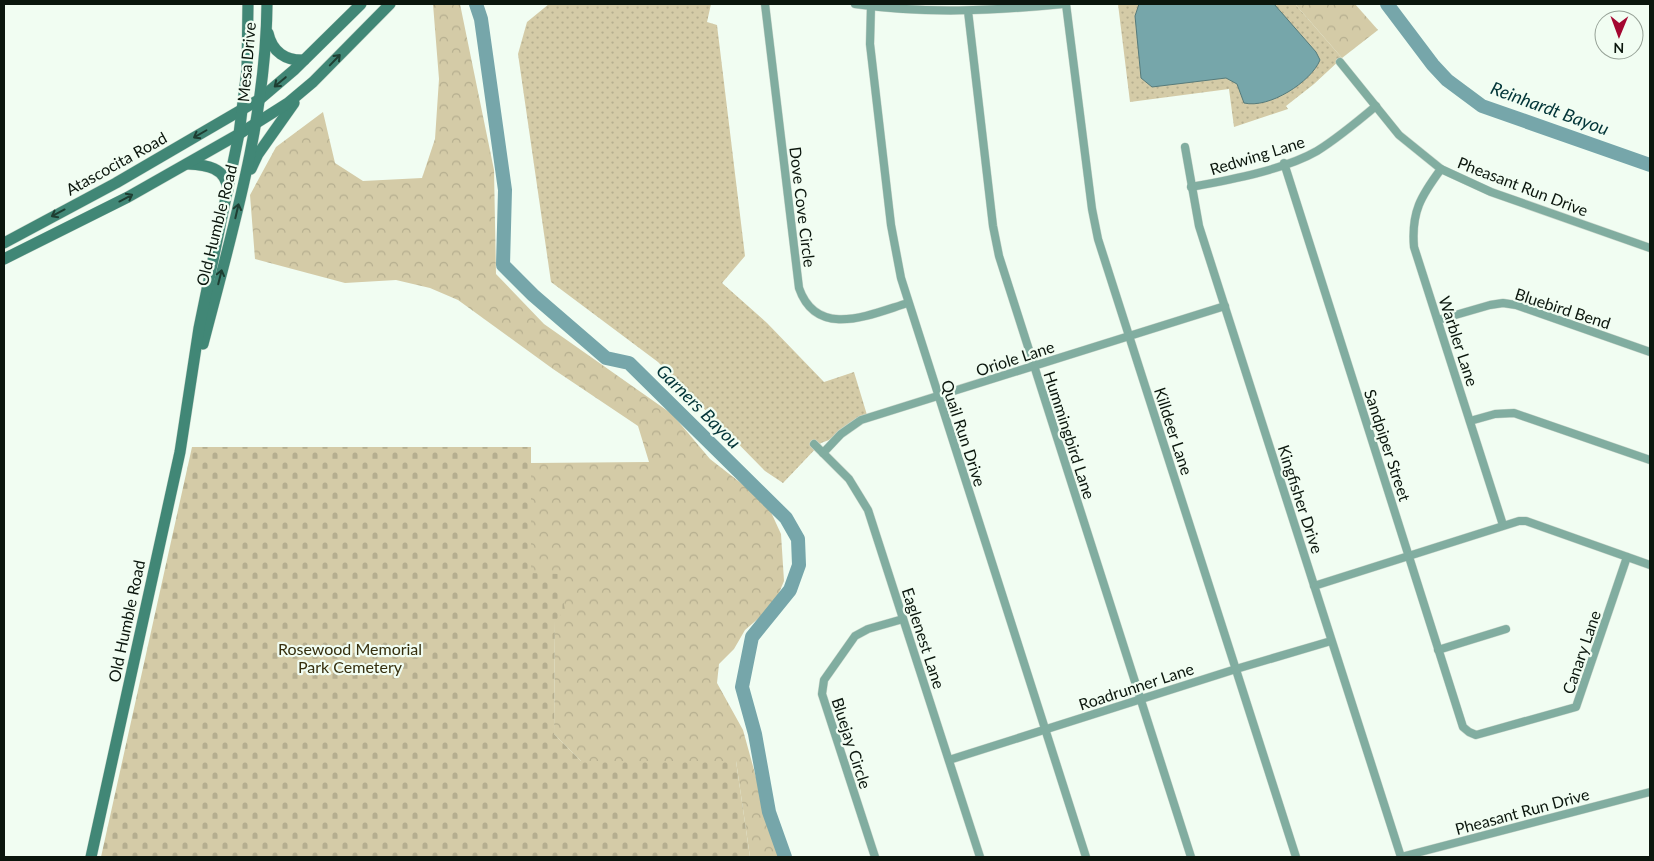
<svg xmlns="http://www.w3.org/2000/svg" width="1654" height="861" font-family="Lato,sans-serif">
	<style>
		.grass { fill: url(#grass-dots) }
		.forest { fill: url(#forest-crowns) }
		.cemetery { fill: url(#cemetery-stones) }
		.water { fill: #76a6aa; stroke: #567b7b }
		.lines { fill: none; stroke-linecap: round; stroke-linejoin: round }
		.river { stroke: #76a6aa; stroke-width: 14 }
		.street-casing { stroke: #ccd8cd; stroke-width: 9 }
		.secondary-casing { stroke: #ccd8cd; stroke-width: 12 }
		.street { stroke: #81ada0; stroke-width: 8 }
		.secondary { stroke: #418776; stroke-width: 11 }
		.oneway { stroke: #1e3e32 }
		.labels { text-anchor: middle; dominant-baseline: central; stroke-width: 4.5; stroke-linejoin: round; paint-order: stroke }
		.street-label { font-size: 16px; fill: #0b160d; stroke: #f1fdf2 }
		.park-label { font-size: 16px; fill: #362f0e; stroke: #f1fdf2 }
		.water-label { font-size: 18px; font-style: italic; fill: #013437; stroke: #f1fdf2 }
	</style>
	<defs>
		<pattern id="grass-dots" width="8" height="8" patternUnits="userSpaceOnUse" patternTransform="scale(1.25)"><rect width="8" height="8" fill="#d4cba7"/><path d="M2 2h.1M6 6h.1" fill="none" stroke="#b5ae8f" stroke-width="1.8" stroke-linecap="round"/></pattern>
		<pattern id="forest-crowns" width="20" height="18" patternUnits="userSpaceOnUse" patternTransform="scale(1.25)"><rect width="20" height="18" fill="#d4cba7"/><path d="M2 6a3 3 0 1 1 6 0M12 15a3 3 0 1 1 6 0" fill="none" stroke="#b5ae8f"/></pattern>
		<pattern id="cemetery-stones" width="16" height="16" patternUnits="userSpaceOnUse" patternTransform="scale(1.25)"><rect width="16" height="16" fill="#d4cba7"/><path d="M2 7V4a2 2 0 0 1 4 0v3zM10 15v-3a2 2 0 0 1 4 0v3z" fill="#b5ae8f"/></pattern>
	</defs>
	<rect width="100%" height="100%" fill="#f1fdf2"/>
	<!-- grass -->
	<g class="grass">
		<path d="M549 4H711L707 22 717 25 745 256 722 283 767 323 824 382 854 372 867 415 854 420 829 440 821 443 783 483 765 471 658 362 551 282 518 54 527 22Z"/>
		<path d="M1118 4H1295L1342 58 1314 84 1286 106 1288 109 1234 127 1229 89 1130 102Z"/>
	</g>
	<!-- forest -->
	<g class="forest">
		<path d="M433 4H460L494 170 496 274 544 324 672 414 710 459 755 494 770 510 781 534 784 581 774 605 745 630 734 649 719 664 717 683 743 730 778 857H750L736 761H581L554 734 555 621 531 574V463L649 462 638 426 553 369 458 300 430 288 396 280 345 283 255 259 250 195 276 147 323 112 335 163 363 181 422 178 435 139 439 79Z"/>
		<path d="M1295 4H1355L1378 30 1342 58Z"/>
	</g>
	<!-- cemetery -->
	<path class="cemetery" d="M192 447H531V573L558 574 565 610 555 621 554 734 581 761H736L750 857H101Z"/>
	<!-- water -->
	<path class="water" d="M1139 4H1274L1316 52 1320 60C1311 82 1269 109 1244 103L1237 84 1226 78 1152 87 1141 78 1135 16Z"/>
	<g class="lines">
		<!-- river -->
		<g class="river">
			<path d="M476 4 481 19 505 190 503 265 533 295 606 358 629 363 786 518 798 539 799 565 790 590 752 637 742 687 755 734 769 812 785 857"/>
			<path d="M1387 4 1433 65 1447 80 1482 106 1650 165"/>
		</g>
		<!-- street casing -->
		<g class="street-casing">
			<g id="street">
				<path d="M765 4 799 288C817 340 871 314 908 303"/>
				<path d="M855 4C925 14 993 11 1063 4"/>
				<path d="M1066 4 1092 209 1098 239 1296 857"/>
				<path d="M871 6 870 44 891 225 901 278 1086 857"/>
				<path d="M968 11 993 226 999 256 1191 857"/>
				<path d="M1340 62 1399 135 1441 169 1491 192 1650 248"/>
				<path d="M1185 147 1199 226 1401 857"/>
				<path d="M1284 163 1463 727 1469 732 1476 735 1576 707 1627 557"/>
				<path d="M1441 169C1421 196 1411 212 1414 247L1503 525"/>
				<path d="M1191 187C1229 180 1284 170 1317 151 1338 138 1357 122 1376 106"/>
				<path d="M1438 320 1490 305 1503 303 1516 305 1650 352"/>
				<path d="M1470 421 1495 414 1514 413 1650 460"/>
				<path d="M814 444 849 479 868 510 980 857"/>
				<path d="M823 453 841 434 861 420 1225 306"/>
				<path d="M1314 586 1519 521H1526L1650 565"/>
				<path d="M1438 650 1506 629"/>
				<path d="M949 760 1236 669 1331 641"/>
				<path d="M875 857 822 694 824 680 855 636 868 629 903 619"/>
				<path d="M1401 857 1650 792"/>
			</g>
		</g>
		<!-- secondary casing -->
		<g class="secondary-casing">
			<g id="secondary">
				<path d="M268 33C272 52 286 61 304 60"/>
				<path d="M188 164C206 165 226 167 228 190"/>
				<path d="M251 169 258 154 294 103"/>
				<path d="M4 243 116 183 260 99 294 70 361 4"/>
				<path d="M4 259 128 197 239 134 288 103 313 82 390 4"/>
				<path d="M203 344C232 232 266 120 267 4"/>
				<path d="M91 857 180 452 199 328 239 134 247 70 248 4"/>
			</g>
		</g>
		<!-- street -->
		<use href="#street" class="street"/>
		<!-- secondary -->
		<use href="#secondary" class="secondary"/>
	</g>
	<!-- one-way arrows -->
	<defs><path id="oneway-shaft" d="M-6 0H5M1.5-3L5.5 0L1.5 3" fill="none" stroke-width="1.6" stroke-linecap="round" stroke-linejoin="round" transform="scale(1.25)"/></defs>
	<g class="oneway">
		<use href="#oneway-shaft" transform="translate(335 60) rotate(-46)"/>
		<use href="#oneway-shaft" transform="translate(280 82) rotate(140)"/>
		<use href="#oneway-shaft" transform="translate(200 134) rotate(150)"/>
		<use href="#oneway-shaft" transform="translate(126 198) rotate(-28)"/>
		<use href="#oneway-shaft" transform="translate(237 211) rotate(-77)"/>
		<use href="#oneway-shaft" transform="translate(58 213) rotate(152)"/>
		<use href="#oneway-shaft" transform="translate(220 277) rotate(-76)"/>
	</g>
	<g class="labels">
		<!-- street labels -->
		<g class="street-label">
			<text transform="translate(246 62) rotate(-85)">Mesa Drive</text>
			<text transform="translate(1257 155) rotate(-17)">Redwing Lane</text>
			<text transform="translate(116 163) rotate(-29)">Atascocita Road</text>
			<text transform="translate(1523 186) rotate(21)">Pheasant Run Drive</text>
			<text transform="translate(803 207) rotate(83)">Dove Cove Circle</text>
			<text transform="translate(216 225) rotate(-76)">Old Humble Road</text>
			<text transform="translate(1563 308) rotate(18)">Bluebird Bend</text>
			<text transform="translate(1459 341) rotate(72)">Warbler Lane</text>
			<text transform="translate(1015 358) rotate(-18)">Oriole Lane</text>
			<text transform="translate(1174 431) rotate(72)">Killdeer Lane</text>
			<text transform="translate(964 433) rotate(72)">Quail Run Drive</text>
			<text transform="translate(1070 435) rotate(72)">Hummingbird Lane</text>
			<text transform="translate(1388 445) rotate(72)">Sandpiper Street</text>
			<text transform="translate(1301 499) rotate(72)">Kingfisher Drive</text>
			<text transform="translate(126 621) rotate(-78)">Old Humble Road</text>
			<text transform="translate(924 638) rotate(72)">Eaglenest Lane</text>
			<text transform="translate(1581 652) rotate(-71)">Canary Lane</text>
			<text transform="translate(1136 686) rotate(-18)">Roadrunner Lane</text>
			<text transform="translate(852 743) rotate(72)">Bluejay Circle</text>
			<text transform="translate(1522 811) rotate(-15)">Pheasant Run Drive</text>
		</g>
		<!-- park labels -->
		<g class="park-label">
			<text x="350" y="648">Rosewood Memorial<tspan x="350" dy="18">Park Cemetery</tspan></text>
		</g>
		<!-- water labels -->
		<g class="water-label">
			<text transform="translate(1550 108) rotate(20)">Reinhardt Bayou</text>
			<text transform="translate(699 406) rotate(45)">Garners Bayou</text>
		</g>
	</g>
	<!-- border -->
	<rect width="1654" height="861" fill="none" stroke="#0b160d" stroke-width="10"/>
	<!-- north arrow -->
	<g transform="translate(1619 35) rotate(181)"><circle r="24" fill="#f1fdf2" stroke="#95a196"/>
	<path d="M0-4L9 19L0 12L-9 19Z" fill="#a40731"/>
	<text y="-8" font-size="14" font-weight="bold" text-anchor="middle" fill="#0b160d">N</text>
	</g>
</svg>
